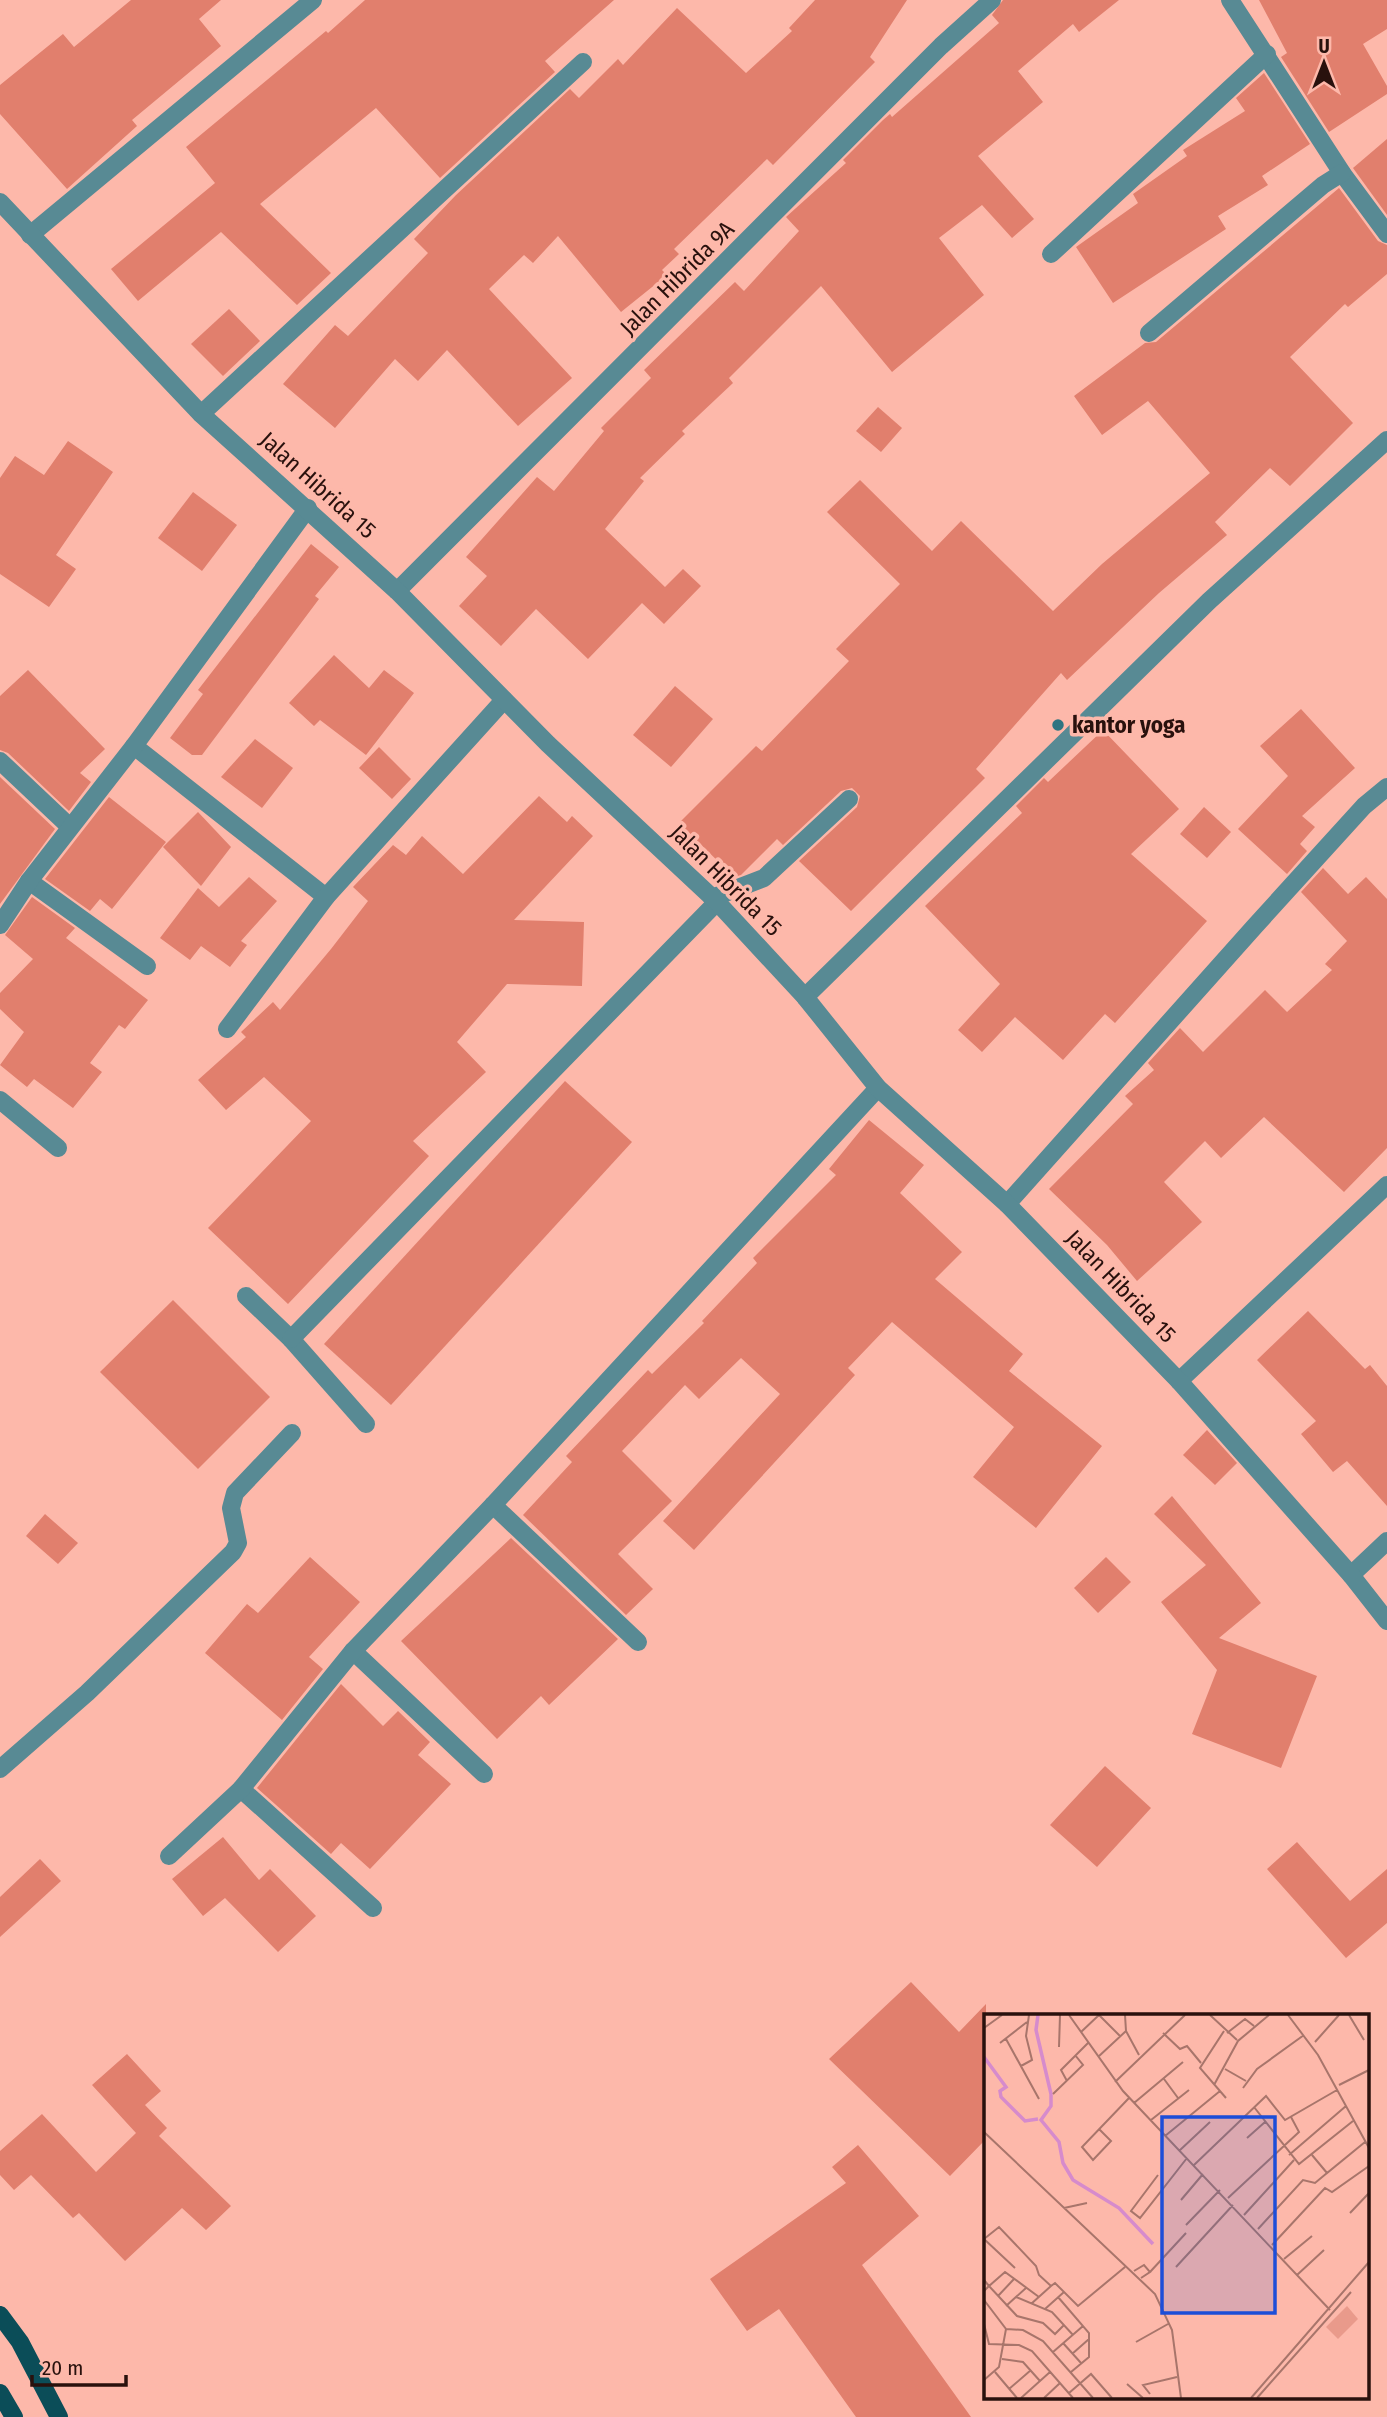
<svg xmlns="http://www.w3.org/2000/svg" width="1387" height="2417" font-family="'Fira Sans Condensed',sans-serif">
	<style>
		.building { fill: #e17f6d }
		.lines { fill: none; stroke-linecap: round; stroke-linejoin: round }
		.minor { stroke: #588a94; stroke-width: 18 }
		.tertiary { stroke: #588a94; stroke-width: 18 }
		.primary { stroke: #0b4d58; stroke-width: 18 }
		.poi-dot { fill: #2e7481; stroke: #fdb8aa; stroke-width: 2.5 }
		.labels { text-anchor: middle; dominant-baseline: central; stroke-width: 7; stroke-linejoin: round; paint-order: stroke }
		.street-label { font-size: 23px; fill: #29110d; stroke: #fdb8aa }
		.poi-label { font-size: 23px; font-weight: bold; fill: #29110d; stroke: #fdb8aa; text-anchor: start }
		.inset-river { fill: none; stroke: #d68bcc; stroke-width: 3.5 }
		.inset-road { fill: none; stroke: #a8756b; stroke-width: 2 }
		.view { fill: #1d4ed8; fill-opacity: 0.15; stroke: #1d4ed8; stroke-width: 3.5 }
		.inset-edge { fill: none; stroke: #29110d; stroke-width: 3.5 }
	</style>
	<rect width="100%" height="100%" fill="#fdb8aa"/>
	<!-- building -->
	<g class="building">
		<path d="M131 0H221L199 19 221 46 132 120 137 126 67 189 0 114V85L63 34 74 47Z"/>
		<path d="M365 0H614L545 61 555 72 440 178 376 108 260 204 331 273 297 305 221 232 138 301 111 269 215 183 186 147 326 31 328 33Z"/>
		<path d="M815 0H907L870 57 875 62 773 165 767 159 674 249 679 254 662 270 667 275 621 312 558 236 533 263 524 255 489 289 572 378 518 426 447 350 418 381 395 359 335 428 283 384 335 325 348 336 428 253 414 239 456 195 570 89 579 98 618 59 623 65 677 8 746 73 792 31 789 28Z"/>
		<path d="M1003 0H1119L1079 32 1073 24 1018 71 1043 102 978 156 1034 219 1012 238 982 205 939 238 984 295 892 372 821 286 729 378 733 383 682 431 685 434 640 478 644 481 605 529 665 587 683 569 701 586 664 624 642 603 588 659 536 609 501 646 459 606 487 576 466 557 537 477 554 491 604 431 601 428 651 378 644 370 735 282 744 291 799 231 786 217 846 163 843 160 883 120 890 114 892 117 999 23 992 15Z"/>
		<path d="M1259 0H1387V29L1363 44 1387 86V94L1329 132 1281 57 1287 53Z"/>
		<path d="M1264 73 1310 144 1262 176 1268 185 1218 216 1226 229 1113 303 1076 247 1138 203 1133 194 1187 156 1183 150 1245 111 1236 98Z"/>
		<path d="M1387 139V215L1353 168Z"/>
		<path d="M1339 188 1378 241 1387 245V274L1348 307 1345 304 1290 357 1353 423 1290 486 1270 468 1215 522 1227 535 1159 593 1067 680 1061 673 976 769 985 778 851 911 799 861 857 807 860 796 852 788 841 791 783 845 777 839 741 875 734 877 679 823 756 746 762 751 849 661 836 649 900 584 827 512 860 480 932 551 961 521 1053 611 1102 564 1210 473 1148 401 1102 435 1074 396 1145 343 1156 342Z"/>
		<path d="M229 309 260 341 223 376 191 344Z"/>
		<path d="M878 407 902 428 881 452 856 431Z"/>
		<path d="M68 441 113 472 56 555 76 569 49 607 0 574V478L15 456 44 475Z"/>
		<path d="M193 492 237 525 202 571 158 538Z"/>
		<path d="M311 544 339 567 315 596 319 599 202 755H192L170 738 203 694 198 690Z"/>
		<path d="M334 655 369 688 384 670 414 693 366 755 320 720 314 726 289 703Z"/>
		<path d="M28 670 105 749 80 773 91 782 69 811 8 753 0 750V696Z"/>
		<path d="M675 686 713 719 671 767 633 735Z"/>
		<path d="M1301 709 1355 768 1302 816 1315 827 1300 844 1307 851 1287 874 1238 829 1288 776 1260 746Z"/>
		<path d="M1103 730 1179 809 1131 854 1207 921 1115 1023 1105 1014 1063 1060 1015 1017 982 1052 958 1030 1000 984 925 906 1022 813 1016 806 1044 778 1048 782Z"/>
		<path d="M255 739 293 768 262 808 221 777Z"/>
		<path d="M379 747 411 779 392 799 359 768Z"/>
		<path d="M0 777 55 829 0 904Z"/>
		<path d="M539 796 567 822 572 816 593 836 514 920 584 922 582 986 507 984 457 1042 486 1072 413 1141 429 1156 288 1304 208 1228 311 1121 264 1077 226 1110 198 1080 246 1037 241 1032 273 1002 280 1010 331 949 368 901 353 887 393 845 406 855 422 836 463 874Z"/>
		<path d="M109 797 166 842 112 909 100 899 90 911 45 879Z"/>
		<path d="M1204 807 1231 832 1207 858 1180 834Z"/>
		<path d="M198 812 231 847 201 886 163 847Z"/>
		<path d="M1323 868 1348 894 1366 877 1387 899V1148L1344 1192 1264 1117 1221 1158 1205 1141 1164 1182 1202 1222 1137 1281 1107 1245 1049 1189 1133 1104 1125 1096 1154 1070 1148 1063 1180 1028 1203 1052 1265 990 1287 1012 1332 970 1325 964 1347 941 1301 892Z"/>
		<path d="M249 877 277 901 241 941 247 945 230 967 201 946 190 960 160 938 198 888 219 907Z"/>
		<path d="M32 897 75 928 66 938 148 1000 125 1029 119 1025 90 1063 102 1072 73 1108 34 1079 27 1087 0 1065 24 1032 0 1009V993L33 959 5 935Z"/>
		<path d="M565 1081 632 1142 391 1405 324 1344Z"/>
		<path d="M869 1120 924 1165 900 1193 962 1252 935 1279 1023 1354 1009 1371 1102 1446 1036 1528 973 1477 1014 1427 892 1322 848 1368 855 1375 694 1550 663 1521 780 1394 741 1358 699 1399 685 1385 622 1451 672 1501 618 1554 653 1589 626 1615 523 1515 572 1462 566 1456 648 1370 652 1374 704 1323 702 1321 757 1263 753 1258 836 1175 829 1169Z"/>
		<path d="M173 1300 270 1397 198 1469 100 1372Z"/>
		<path d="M1308 1311 1365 1369 1370 1365 1387 1386V1506L1347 1461 1333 1472 1301 1434 1316 1421 1257 1360Z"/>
		<path d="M1207 1430 1237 1463 1215 1485 1183 1455Z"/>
		<path d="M1172 1496 1261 1603 1219 1638 1317 1676 1281 1768 1192 1734 1217 1670 1161 1602 1206 1565 1154 1514Z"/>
		<path d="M45 1514 78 1543 58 1564 26 1536Z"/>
		<path d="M511 1538 618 1639 549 1705 541 1696 497 1739 401 1641Z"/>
		<path d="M310 1557 360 1602 309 1657 323 1669 282 1720 205 1653 247 1604 258 1613Z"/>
		<path d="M1106 1557 1131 1582 1098 1613 1074 1588Z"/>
		<path d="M341 1684 383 1726 398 1711 430 1742 418 1755 451 1784 370 1869 341 1843 331 1854 257 1788Z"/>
		<path d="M1105 1766 1151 1808 1097 1867 1050 1825Z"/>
		<path d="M223 1837 259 1880 270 1869 316 1916 278 1952 225 1898 203 1916 172 1879Z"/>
		<path d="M1297 1842 1350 1901 1387 1869V1923L1346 1958 1267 1869Z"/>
		<path d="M40 1859 61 1881 0 1937V1897Z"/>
		<path d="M911 1982 959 2032 986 2004V2139L950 2176 829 2059Z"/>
		<path d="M127 2054 161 2091 145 2105 167 2128 159 2136 231 2206 206 2230 182 2208 125 2261 79 2213 73 2218 31 2175 14 2190 0 2175V2151L42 2114 96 2172 136 2133 92 2085Z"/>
		<path d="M858 2145 919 2216 862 2265 971 2417H856L779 2309 747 2331 710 2279 846 2183 832 2167Z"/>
	</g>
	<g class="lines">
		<!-- minor -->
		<g class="minor">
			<path d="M1230 0 1342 173 1387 234"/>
			<path d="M30 235 313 0"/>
			<path d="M1051 254 1267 54"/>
			<path d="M1149 333 1323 185 1342 173"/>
			<path d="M201 414 583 62"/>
			<path d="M397 591 941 46 992 0"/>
			<path d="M134 746 326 897"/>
			<path d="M0 761 70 827"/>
			<path d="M29 881 147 966"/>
			<path d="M712 898 764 878 849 799"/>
			<path d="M0 925 29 881 134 746 308 508"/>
			<path d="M805 997 1209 601 1387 440"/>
			<path d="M227 1029 326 897 504 700"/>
			<path d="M0 1100 58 1148"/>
			<path d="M1007 1204 1255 926 1364 806 1387 787"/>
			<path d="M246 1296 291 1339 366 1424"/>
			<path d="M291 1339 717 902"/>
			<path d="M1179 1381 1387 1185"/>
			<path d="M493 1505 638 1642"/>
			<path d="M1351 1575 1387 1541"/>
			<path d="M353 1651 484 1774"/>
			<path d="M0 1769 87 1693 233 1552 238 1543 231 1508 235 1493 292 1433"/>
			<path d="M241 1789 373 1908"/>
			<path d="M169 1856 241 1789 353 1651 493 1505 878 1088"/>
		</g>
		<!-- tertiary -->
		<path class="tertiary" d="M0 202 201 414 397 591 548 744 717 902 805 997 878 1088 1007 1204 1179 1381 1351 1575 1387 1621"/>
		<!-- primary -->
		<g class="primary">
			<path d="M0 2315 20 2342 59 2417"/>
			<path d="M0 2393 14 2417"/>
		</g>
	</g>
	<!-- markers -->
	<circle class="poi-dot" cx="1058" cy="725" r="7"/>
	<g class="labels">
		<!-- street labels -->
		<g class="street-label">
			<text transform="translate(677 278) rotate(-45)">Jalan Hibrida 9A</text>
			<text transform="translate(318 485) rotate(42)">Jalan Hibrida 15</text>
			<text transform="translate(726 880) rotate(45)">Jalan Hibrida 15</text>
			<text transform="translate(1121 1286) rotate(46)">Jalan Hibrida 15</text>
		</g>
		<!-- poi labels -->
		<g class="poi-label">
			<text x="1072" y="725">kantor yoga</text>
		</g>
	</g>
	<!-- overview -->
	<g transform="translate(984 2014)">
		<rect width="385" height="385" fill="#fdb8aa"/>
		<path d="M363 292 374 305 354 325 342 313Z" fill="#e99a8b"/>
		<path class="inset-river" d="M54 1 52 16 67 80V92L57 106 75 128 79 149 89 166 135 194 169 230M0 43 22 73 16 77 17 83 41 107 54 105"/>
		<path class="inset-road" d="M85 1 139 77 346 296M115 1 136 22M226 1 253 26M304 1 334 41 385 134M365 1 380 26M0 14 18 1M142 17 155 41M240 17 216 54 242 84M97 18 115 1M179 19 196 35 203 32 217 49M243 19 261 5 270 12M22 25 55 85M331 28 355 1M16 29 43 8M75 33 76 1M114 43 142 17 141 1M37 52 48 46 42 22 45 1M241 55 262 67M180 65 194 84M83 67 77 56 104 29M131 68 201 1M230 71 254 27 285 1M355 71 385 56M259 74 273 55 320 21M69 80 99 51 91 41M150 89 199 48M270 93 315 150 369 107M167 106 205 76M115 115 127 127 109 146 98 133 145 84M0 118 171 280 188 316 197 384M181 122 236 77M263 124 281 108M195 137 226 108M305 141 362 92M328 141 343 159 381 128M210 151 282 82 301 106 353 76M174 161 147 197 156 204 203 144M244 184 315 118 307 103M197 186 219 160M80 194 103 189M366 199 385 179M260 201 310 146M202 211 236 176M274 215 319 166 331 169 343 159M0 225 15 213 52 252 55 261 67 272 71 269 94 292 141 253M0 225 31 254M288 231 341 174 348 178 385 152M300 245 328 222M192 253 249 191M150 257 160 251 166 258 157 264M166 258 202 219M313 261 340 236M0 266 5 272 21 258 55 283M0 277 5 272 33 302 59 309 71 320 80 311M14 282 30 265M32 283 68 298 89 321M74 283 105 319V343L87 358M0 286 22 315 15 353 0 366M47 290 67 272M22 292 42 274M61 295 80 278M0 310 5 330 35 331 48 337 89 384M22 315 39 316 59 327 109 384M152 328 184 310M79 329 97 349M69 338 99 312M88 340 105 325M18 345 39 348 56 367M11 358 33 384M143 370 159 384M25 375 47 356M85 379 107 360 128 384M166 380 159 371 193 363M37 384 66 358M60 384 76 369M267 384 385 248M273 384 367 278"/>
		<path class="view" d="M178 103H291V299H178Z"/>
		<rect width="385" height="385" class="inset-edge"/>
	</g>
	<!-- north arrow -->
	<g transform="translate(1324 63)" stroke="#fdb8aa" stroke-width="5" paint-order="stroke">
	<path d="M0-5L12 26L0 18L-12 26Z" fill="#29110d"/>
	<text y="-10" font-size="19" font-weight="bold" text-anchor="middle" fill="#29110d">U</text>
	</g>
	<!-- scale -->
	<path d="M32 2375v10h94v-10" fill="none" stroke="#29110d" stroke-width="3.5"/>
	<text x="42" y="2375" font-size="21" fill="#29110d" stroke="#fdb8aa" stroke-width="5" paint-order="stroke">20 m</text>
</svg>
